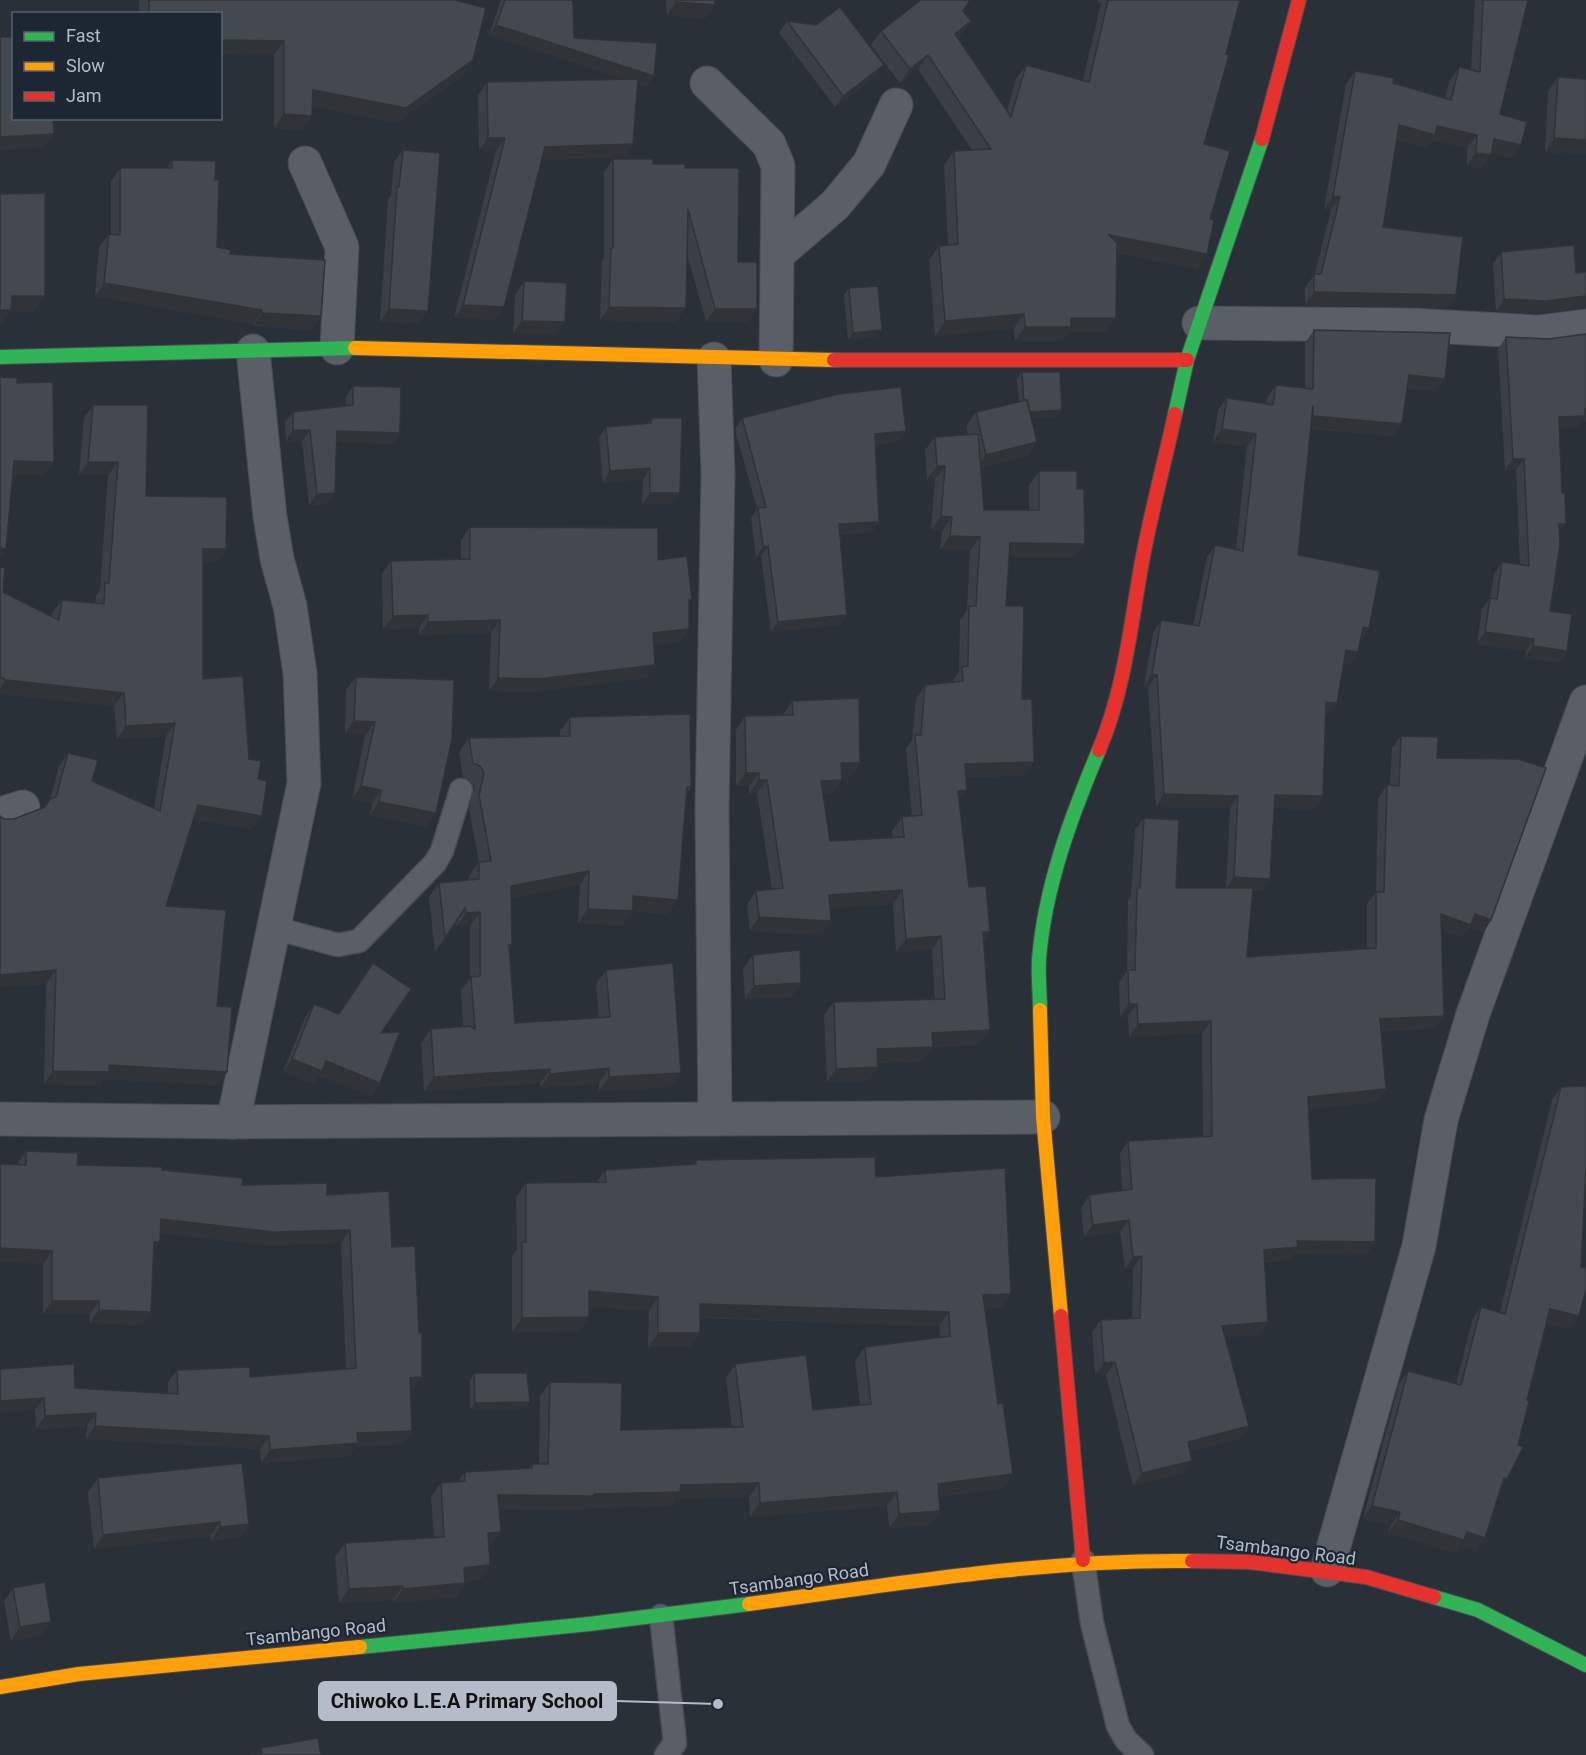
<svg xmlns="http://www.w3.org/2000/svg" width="1586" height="1755" font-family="Roboto,sans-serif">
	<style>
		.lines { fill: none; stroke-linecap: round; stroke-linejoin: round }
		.lane-casing { stroke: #484c53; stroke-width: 25 }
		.street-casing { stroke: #484c53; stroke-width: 35 }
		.fast-casing { stroke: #484c53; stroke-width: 16 }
		.slow-casing { stroke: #484c53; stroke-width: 16 }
		.jam-casing { stroke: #484c53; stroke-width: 16 }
		.lane { stroke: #5a5e66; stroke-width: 22 }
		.street { stroke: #5a5e66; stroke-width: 33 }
		.fast { stroke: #30b455; stroke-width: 14 }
		.slow { stroke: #ff9f0a; stroke-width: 14 }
		.jam { stroke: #e5322d; stroke-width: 14 }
		.wall { fill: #3a3f45 }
		.shaded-wall { fill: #303338 }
		.building { fill: #444950; stroke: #303338; stroke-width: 1.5 }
		.labels { text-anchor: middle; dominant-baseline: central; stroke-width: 4.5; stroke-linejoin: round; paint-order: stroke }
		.street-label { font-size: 18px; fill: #b4bcc9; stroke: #1d2633 }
		.leader { fill: none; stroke: #b4bcc9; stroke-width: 2 }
		.callout-dot { fill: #b4bcc9; stroke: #1d2633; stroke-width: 2 }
		.callout { fill: #b4bcc9; stroke: #b4bcc9; stroke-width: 2 }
		.callout-label { font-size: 20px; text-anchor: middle; font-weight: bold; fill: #111 }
	</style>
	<rect width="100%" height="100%" fill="#2a3038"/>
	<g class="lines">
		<!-- lane casing -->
		<g class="lane-casing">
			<g id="lane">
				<path d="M274 928 338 945 359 941 435 863 442 851 461 790"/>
				<path d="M1083 1560 1092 1623 1118 1726 1126 1740 1142 1755"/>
				<path d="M661 1616 675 1743 666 1755"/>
			</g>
		</g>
		<!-- street casing -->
		<g class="street-casing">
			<g id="street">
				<path d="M707 83 769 144 778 166 776 360"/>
				<path d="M305 163 342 247 337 348"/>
				<path d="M778 254 835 205 869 164 896 105"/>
				<path d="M1199 323 1411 325 1538 332 1586 326"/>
				<path d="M714 359 718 474 712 809 715 1119"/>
				<path d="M0 814 23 807"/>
				<path d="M0 1119 233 1122 1043 1117"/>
				<path d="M233 1122 304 783 300 673 290 606 277 559 270 517 253 351"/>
				<path d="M1327 1570 1419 1246 1441 1120 1473 1014 1586 702"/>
			</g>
		</g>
		<!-- fast casing -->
		<g class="fast-casing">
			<g id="fast">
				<path d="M0 357 355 348"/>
				<path d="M1175 414 1187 360 1262 139"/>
				<path d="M1040 1010C1040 994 1038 976 1039 959 1045 886 1071 817 1099 750"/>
				<path d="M1434 1597 1478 1610 1586 1665"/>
				<path d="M360 1647 589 1624 749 1604"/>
			</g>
		</g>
		<!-- slow casing -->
		<g class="slow-casing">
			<g id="slow">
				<path d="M355 348 834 360"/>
				<path d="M1040 1010 1043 1117 1061 1316"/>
				<path d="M749 1604C896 1584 1043 1559 1192 1561"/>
				<path d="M0 1687 79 1674 360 1647"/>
			</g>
		</g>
		<!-- jam casing -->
		<g class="jam-casing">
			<g id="jam">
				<path d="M1262 139 1299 0"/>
				<path d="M834 360H1187"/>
				<path d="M1099 750C1124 691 1130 630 1141 567 1150 516 1164 465 1175 414"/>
				<path d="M1061 1316 1083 1560"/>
				<path d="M1192 1561 1250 1562 1366 1577 1434 1597"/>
			</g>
		</g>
		<!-- lane -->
		<use href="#lane" class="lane"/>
		<!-- street -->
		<use href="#street" class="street"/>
		<!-- fast -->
		<use href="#fast" class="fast"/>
		<!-- slow -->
		<use href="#slow" class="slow"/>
		<!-- jam -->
		<use href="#jam" class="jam"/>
	</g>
	<!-- wall -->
	<g class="wall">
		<path d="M139 0H454L463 75 396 123 312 106 302 130 274 128V55L220 54V14H139Z"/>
		<path d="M501 0H570L574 38 647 87 637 83 633 144 624 157 542 160 495 320 454 318 496 151H479L478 95 487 82 625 79 489 35Z"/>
		<path d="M666 0H714L705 19 667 15Z"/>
		<path d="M1098 0H1240L1204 144 1210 219 1207 254 1197 269 1117 253 1106 332H1068L1061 341H1015L1014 328 935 336 929 260 939 246 948 245 944 165 954 151 972 150 918 69 900 83 871 45 881 31 963 11 971 21 961 35 958 38 1007 111 1016 79 1026 65 1083 80 1101 3 1097 2Z"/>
		<path d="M1475 0H1528L1500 114 1512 158 1491 153 1481 168 1467 166V148L1432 140 1426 148 1397 140 1383 227 1456 295 1447 308 1305 305V287L1315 274 1331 210 1324 209 1346 84 1355 71 1445 98 1450 80 1459 67 1471 70Z"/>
		<path d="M787 21 876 76 835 107 779 33Z"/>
		<path d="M1558 77 1586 79V154L1545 152 1548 91Z"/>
		<path d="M403 150 419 323 380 322 388 200 391 196 394 162Z"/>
		<path d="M613 159 685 168 738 262 757 309 748 322H706L687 253 676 322 600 320 602 261 604 258V172Z"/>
		<path d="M172 160 215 180 217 247 230 254 321 316 311 330 253 326V324L95 296 99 247 109 234H111V181L120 168H167Z"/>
		<path d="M1501 252 1576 273 1586 272V308L1537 313 1496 311 1493 264Z"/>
		<path d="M524 281 555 335 513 334 515 295Z"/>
		<path d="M849 288 882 330 877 337 848 340 844 295Z"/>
		<path d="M1314 330 1436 391 1407 388 1393 436 1311 429 1298 555 1369 628 1361 640 1358 652 1349 665 1344 664 1328 716 1326 715 1315 809 1274 808 1270 879 1262 891H1252L1247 957 1367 948V904L1376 892 1378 798 1387 785H1390L1392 748 1401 736 1437 758 1491 920 1483 933 1469 927 1462 937 1442 930 1444 1016 1435 1028 1381 1031 1377 1102 1308 1109 1312 1179 1375 1242 1366 1255 1293 1254 1289 1260 1265 1262 1268 1322 1259 1335 1225 1337 1249 1426 1241 1438 1190 1451 1184 1473 1133 1486 1106 1375H1095L1092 1332 1101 1320 1132 1318 1133 1268 1125 1269 1120 1232 1084 1237 1081 1208 1089 1195 1122 1191 1120 1153 1128 1141 1203 1136 1202 1033 1129 1037 1128 1016 1120 1017 1119 983 1127 971 1128 901 1131 896 1135 830 1144 818 1176 888H1226L1230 808 1156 807 1148 687H1144L1153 633 1161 620 1193 625 1207 557 1215 545 1236 549 1247 446 1213 442 1218 410 1227 398 1266 404 1267 398 1276 385 1305 388V343Z"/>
		<path d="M1506 337 1581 421 1577 427 1559 428V533L1550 611 1567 651 1559 662 1525 658 1526 651 1477 644 1482 609 1490 598 1494 574 1502 562 1520 565 1516 470 1505 471 1498 349Z"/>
		<path d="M1022 372 1057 417 1031 418 1037 442 1028 456 981 467 984 510H1029V485L1039 471 1075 557H1009L1006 606 1034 762 1024 776 966 777 959 802 969 887 990 932 984 941 980 1044 933 1047 923 1061 877 1063 878 1067 868 1081 827 1082 824 1015 834 1002 935 1000 932 950 896 952 893 904 830 908 822 935 750 931 747 905 756 891 772 889 757 793 749 794V786H736V730L745 716 783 715 792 701 851 777H842V780L832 794H823L830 841 893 837 892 831 902 817 912 816 906 749 912 740 916 699 925 685 953 682V680L959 672 960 620 967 610 970 551 940 550 942 531 931 530 935 479 927 480 925 450 935 437 968 435 966 426 976 412 1019 402 1017 379Z"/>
		<path d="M353 386 400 433 392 444 337 442 328 504 309 505 302 441H286L285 423 293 412 345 406 346 397Z"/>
		<path d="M93 405 146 496 226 549 217 562H203V679L249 759 258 779 252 829 194 819 166 906 217 1006 227 1072 218 1085 104 1079 100 1085 44 1084 46 984 0 987V816L4 819H14L44 808 50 799 59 766 68 753 92 781 154 808 166 736 117 739 114 706 0 694V568L3 592 52 616V613L62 600 95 604 96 596 100 590 108 475H79L84 418Z"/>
		<path d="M652 418 673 504H642L643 479 603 483 599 438 606 427 648 423Z"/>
		<path d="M742 418 906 431 899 441 875 444 879 522 872 532 840 534 847 615 840 625 771 632 761 556 756 557 751 518 757 509 735 429Z"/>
		<path d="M470 527 658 560 689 604V629L680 642 654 644 655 665 646 678 530 692 489 691 491 633 419 635V628L383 629 382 574 391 561 461 559V540Z"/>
		<path d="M356 677 427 827 370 815 372 803 352 799 365 735 345 734 346 690Z"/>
		<path d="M570 717 691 787 687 793 668 914 632 911 623 925 578 923 580 885 511 898 512 945 509 949 515 1023 599 1018 596 984 606 970 681 1073 671 1087 599 1091V1083L540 1088V1083L424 1091 421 1043 431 1029 463 1027 461 991 470 978V926L456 927V923L435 952 429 897 439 883 469 880V876L479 862 469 809 474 788 470 780 463 777 459 752 469 738 560 737V731Z"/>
		<path d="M753 955 792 997 745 999 743 969Z"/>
		<path d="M373 963 381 1033 380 1083 371 1096 319 1076 313 1084 283 1072 305 1018 314 1004 339 1014Z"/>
		<path d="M1586 1085V1170L1570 1329 1546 1323 1501 1487 1485 1538 1476 1551 1460 1546 1455 1553 1388 1533 1391 1525 1363 1519 1399 1384 1408 1371 1456 1384 1472 1320 1481 1307 1500 1312 1552 1100 1561 1087 1586 1086Z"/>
		<path d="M26 1151 77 1165 162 1170 242 1185 327 1195 392 1247 413 1390H410L412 1431 403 1444 356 1446 349 1456 261 1463 260 1449 86 1439 87 1426 36 1429 35 1410 0 1369 75 1388 168 1393V1382L177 1370 250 1377 346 1369 341 1243 264 1245 160 1233V1242L153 1252 151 1312 142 1325 90 1323V1314H43V1264L0 1261V1164L17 1165Z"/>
		<path d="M696 1160 876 1177 1011 1294 1001 1308H985L998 1404 1013 1474 1003 1488 939 1497 940 1511 930 1525 889 1528 887 1506 750 1517 749 1497 675 1499 671 1506 586 1508 584 1510 499 1509 491 1546H489L481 1579 465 1581 456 1597 393 1603V1600L339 1603 335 1557 345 1543 434 1538 431 1497 441 1483 458 1481 465 1472 529 1468 532 1464H539L540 1396 550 1382 621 1430 732 1428 726 1378 735 1364 813 1410 860 1405 855 1361 865 1347 940 1337 939 1326 700 1318 690 1347H648L649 1311 589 1306V1317L579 1331 512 1332V1256L517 1250 516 1197 526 1183 596 1182 605 1170 693 1165Z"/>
		<path d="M474 1373 525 1409H470V1380Z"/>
		<path d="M98 1478 249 1524 240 1537 211 1541 210 1536 94 1549 88 1492Z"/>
		<path d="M13 1588 51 1622 41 1635 11 1641 4 1601Z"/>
	</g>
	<!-- shaded-wall -->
	<g class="shaded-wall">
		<path d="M676 2 715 5 705 19 667 15Z"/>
		<path d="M971 21 961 35 945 48 955 34Z"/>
		<path d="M496 25 654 76 647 87 489 35Z"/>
		<path d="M220 40 284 41 274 55 220 54Z"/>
		<path d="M928 55 918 69 900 83 910 69Z"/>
		<path d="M473 60 463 75 396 123 303 104 313 90Z"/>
		<path d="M884 65 876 76 835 107 843 96Z"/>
		<path d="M284 114 312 116 302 130 274 128Z"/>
		<path d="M1399 125 1437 126 1477 135 1467 148 1432 140 1426 148 1390 138Z"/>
		<path d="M54 134 44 147 0 150V137Z"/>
		<path d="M488 138H505L496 151H479Z"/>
		<path d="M1554 138 1586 140V154L1545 152Z"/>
		<path d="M1494 139 1521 145 1512 158 1485 152Z"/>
		<path d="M633 144 624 157 536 160 545 147Z"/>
		<path d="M1476 153 1491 155 1481 168 1467 166Z"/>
		<path d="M1333 196 1340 197 1331 210 1324 209Z"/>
		<path d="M1109 235 1207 254 1197 269 1099 249Z"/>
		<path d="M104 283 262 310 253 324 95 296Z"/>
		<path d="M1314 292 1456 295 1447 308 1305 305Z"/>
		<path d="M12 296H45L33 312H10L0 326V310Z"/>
		<path d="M1586 296V308L1537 313 1496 311 1504 299Z"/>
		<path d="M463 305 504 307 495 320 454 318Z"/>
		<path d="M609 307 686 308 676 322 600 320Z"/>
		<path d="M389 309 428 311 419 323 380 322Z"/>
		<path d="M715 309H757L748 322H706Z"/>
		<path d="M262 313 321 316 311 330 253 326Z"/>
		<path d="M1024 314 1014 328 935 336 945 321Z"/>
		<path d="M1071 318H1116L1106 332H1068L1061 341H1015L1025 327Z"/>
		<path d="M522 321 565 322 555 335 513 334Z"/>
		<path d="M882 330 877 337 848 340 853 333Z"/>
		<path d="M1409 375 1445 379 1436 391 1400 387Z"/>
		<path d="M1586 409V421H1581L1577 427 1551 429 1559 417Z"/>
		<path d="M1062 410 1057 417 1020 419 1025 412Z"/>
		<path d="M1313 416 1402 424 1393 436 1305 428Z"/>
		<path d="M1222 429 1256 434 1247 446 1213 442Z"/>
		<path d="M293 430H310L302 441H286Z"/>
		<path d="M337 431 400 433 392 444 329 442Z"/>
		<path d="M906 431 899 441 868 444 875 434Z"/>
		<path d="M1037 442 1028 456 976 468 986 455Z"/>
		<path d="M1513 459H1524L1516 470 1505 471Z"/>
		<path d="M14 461 54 462 45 475H4Z"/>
		<path d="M88 462H118L108 475H79Z"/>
		<path d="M937 466H945L935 479 927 480Z"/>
		<path d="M650 468 643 479 603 483 610 471Z"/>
		<path d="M335 493 328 504 309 505 317 494Z"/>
		<path d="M650 493H680L673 504H642Z"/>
		<path d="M941 516 952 517 942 531 931 530Z"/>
		<path d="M879 522 872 532 832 534 839 524Z"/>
		<path d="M1559 524H1566L1558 535Z"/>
		<path d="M950 536 980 537 970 551 940 550Z"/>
		<path d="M1010 543 1085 544 1075 557H1001Z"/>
		<path d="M768 546 761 556 756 557 763 547Z"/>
		<path d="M0 548 6 549 0 558Z"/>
		<path d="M203 549H226L217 562H194Z"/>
		<path d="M428 615 419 628 383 629 393 616Z"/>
		<path d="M847 615 840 625 771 632 778 622Z"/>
		<path d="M500 620 491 633 419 635 428 622Z"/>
		<path d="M1363 627 1369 628 1361 640Z"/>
		<path d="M689 629 680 642 644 645 653 633Z"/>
		<path d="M1485 632 1534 639 1526 651 1477 644Z"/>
		<path d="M1533 646 1567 651 1559 662 1525 658Z"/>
		<path d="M1346 650 1358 652 1349 665 1337 663Z"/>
		<path d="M655 665 646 678 530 692 489 691 498 678Z"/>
		<path d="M1152 674 1157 675 1148 687H1144Z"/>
		<path d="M6 680 124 693 114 706 0 694V689Z"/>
		<path d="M1326 702 1337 703 1328 716 1318 714Z"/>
		<path d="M354 721 375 722 365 735 345 734Z"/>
		<path d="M175 723 166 736 117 739 126 726Z"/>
		<path d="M1034 762 1024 776 955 777 965 764Z"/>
		<path d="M841 763H860L851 777H831Z"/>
		<path d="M746 773H759L749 786H736Z"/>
		<path d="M759 780H767L757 793 749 794Z"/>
		<path d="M842 780 832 794H811L821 781Z"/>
		<path d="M361 786 381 790 372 803 352 799Z"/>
		<path d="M967 790 957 804 958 791Z"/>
		<path d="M1164 794 1238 796 1230 808 1156 807Z"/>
		<path d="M1275 795 1323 796 1315 809 1266 808Z"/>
		<path d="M379 802 436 813 427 827 370 815Z"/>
		<path d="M198 805 262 816 252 829 189 818Z"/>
		<path d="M589 871 580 885 501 900 511 886Z"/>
		<path d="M1234 877 1270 879 1262 891 1226 889Z"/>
		<path d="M902 890 893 904 819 909 829 895Z"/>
		<path d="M633 896 678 900 668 914 632 911 623 925 578 923 588 909Z"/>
		<path d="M480 912 470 926 456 927 466 913Z"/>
		<path d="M1441 914H1475L1491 920 1483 933 1469 927 1462 937 1433 927Z"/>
		<path d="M759 917 831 921 822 935 750 931Z"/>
		<path d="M983 932H990L980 946Z"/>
		<path d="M941 936 932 950 896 952 906 939Z"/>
		<path d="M56 970 46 984 0 987V975Z"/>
		<path d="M801 983 792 997 745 999 754 986Z"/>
		<path d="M1129 1004H1137L1128 1016 1120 1017Z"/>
		<path d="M1444 1016 1435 1028 1371 1031 1380 1019Z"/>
		<path d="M1211 1021 1202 1033 1129 1037 1138 1024Z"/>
		<path d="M990 1030 980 1044 923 1047 932 1033Z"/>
		<path d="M933 1047 923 1061 867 1063 877 1049Z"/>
		<path d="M292 1059 326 1061 380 1083 371 1096 319 1076 313 1084 283 1072Z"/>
		<path d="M109 1065 227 1072 218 1085 104 1079 100 1085 44 1084 53 1071Z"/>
		<path d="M878 1067 868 1081 827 1082 836 1069Z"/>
		<path d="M609 1068 599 1083 540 1088 550 1074Z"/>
		<path d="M550 1069 540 1083 424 1091 434 1077Z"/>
		<path d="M681 1073 671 1087 599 1091 609 1077Z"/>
		<path d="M1386 1089 1377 1102 1299 1110 1308 1097Z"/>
		<path d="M161 1219 350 1230 341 1243 264 1245 152 1232Z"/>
		<path d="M1129 1220 1120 1232 1084 1237 1093 1225Z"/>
		<path d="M1297 1241 1375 1242 1366 1255 1293 1254 1289 1260 1255 1262 1264 1250Z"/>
		<path d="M154 1242H160L151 1255Z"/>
		<path d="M0 1248 52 1251 43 1264 0 1261Z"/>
		<path d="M1142 1256 1133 1268 1125 1269 1133 1257Z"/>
		<path d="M589 1291 658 1297 649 1311 579 1305Z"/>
		<path d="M1011 1294 1001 1308 974 1309 983 1295Z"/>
		<path d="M52 1301H99L90 1314H43Z"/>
		<path d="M700 1304 949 1312 939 1326 690 1317Z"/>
		<path d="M1550 1309 1579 1316 1570 1329 1541 1322Z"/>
		<path d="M99 1310 151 1312 142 1325 90 1323Z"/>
		<path d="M589 1317 579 1331 512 1332 522 1318Z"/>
		<path d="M1268 1322 1259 1335 1213 1338 1222 1326Z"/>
		<path d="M658 1333H700L690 1347H648Z"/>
		<path d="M1115 1362 1106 1375H1095L1104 1363Z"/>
		<path d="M422 1377 413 1390 401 1391 410 1378Z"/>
		<path d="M44 1398 35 1410 0 1413V1401Z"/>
		<path d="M530 1402 525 1409H470L475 1403Z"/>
		<path d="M96 1413 87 1426 36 1429 45 1416Z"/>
		<path d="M95 1426 269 1436 260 1449 86 1439Z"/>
		<path d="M1249 1426 1241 1438 1179 1454 1188 1442Z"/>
		<path d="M412 1431 403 1444 356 1446 349 1456 261 1463 270 1450 357 1433Z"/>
		<path d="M1192 1461 1184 1473 1133 1486 1142 1473Z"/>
		<path d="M1013 1474 1003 1488 928 1498 938 1484Z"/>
		<path d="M759 1483 749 1497 675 1499 671 1506 586 1508 584 1510 488 1509 498 1495 594 1494 681 1485Z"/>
		<path d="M897 1492 887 1506 750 1517 760 1503Z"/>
		<path d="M1372 1506 1400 1512 1391 1525 1363 1519Z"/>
		<path d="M940 1511 930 1525 889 1528 899 1514Z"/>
		<path d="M1398 1520 1467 1532 1485 1538 1476 1551 1460 1546 1455 1553 1388 1533Z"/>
		<path d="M220 1522 210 1536 94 1549 103 1535Z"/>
		<path d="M249 1524 240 1537 211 1541 220 1527Z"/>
		<path d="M501 1532 491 1546 478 1547 488 1533Z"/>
		<path d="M490 1565 481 1579 454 1581 464 1568Z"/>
		<path d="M465 1583 456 1597 393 1603 403 1589Z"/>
		<path d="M403 1586 393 1600 339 1603 349 1589Z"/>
		<path d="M51 1622 41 1635 11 1641 20 1627Z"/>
	</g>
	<!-- building -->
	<g class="building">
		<path d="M149 0H454L486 8 473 60 406 108 313 90 312 116 284 114V41L220 40V14H149Z"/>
		<path d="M505 0H570L573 1 574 38 657 43 654 76 496 25Z"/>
		<path d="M676 0H714L715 5 676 2Z"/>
		<path d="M921 0H970L963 11 971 21 955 34 1011 117 1026 65 1089 82 1108 0H1240L1226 54 1229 55 1204 144 1230 151 1210 219 1214 220 1207 254 1109 235 1117 243 1116 318H1071V327H1025L1024 314 945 321 939 246 958 244 954 151 991 149 928 55 910 69 881 31Z"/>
		<path d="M1483 0H1528L1500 114 1527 122 1521 145 1494 139 1491 155 1476 153 1477 135 1437 126 1435 135 1399 125 1383 227 1463 237 1456 295 1314 292V274H1321L1340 197 1333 196 1355 71 1394 78 1393 83 1451 100 1459 67 1480 72Z"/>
		<path d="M840 7 884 65 843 96 787 21 816 25Z"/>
		<path d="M0 37H14V118H53L54 134 0 137Z"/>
		<path d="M1558 77 1586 79V140L1554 138Z"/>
		<path d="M638 79 633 144 545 147 504 307 463 305 505 138H488L487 82Z"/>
		<path d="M403 150 440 153 428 311 389 309 397 187H399Z"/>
		<path d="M613 159H653V164H685V168H739L738 262H757V309H715L688 209 686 308 609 307 611 248H613Z"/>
		<path d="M172 160 216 161 215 180H219L217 247 231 250 230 254 325 260 321 316 262 313V310L104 283 109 234 120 235V168H172Z"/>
		<path d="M45 193V296H12L11 310H0V194Z"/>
		<path d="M1574 245 1576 273 1586 272V296L1546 301 1504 299 1501 252Z"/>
		<path d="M524 281 567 283 565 322 522 321Z"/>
		<path d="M878 286 882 330 853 333 849 288Z"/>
		<path d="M1314 330 1450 333 1445 379 1409 375 1402 424 1313 416V405L1298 555 1380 571 1369 628 1363 627 1358 652 1346 650 1337 703 1326 702 1323 796 1275 795 1270 879 1234 877 1238 796 1164 794 1157 675 1152 674 1161 620 1199 626 1215 545 1243 551 1256 434 1222 429 1227 398 1273 405 1276 385 1313 389Z"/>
		<path d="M1586 334V409H1585V416L1559 417 1562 493H1565L1566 524H1559L1560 544 1550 611 1572 614 1567 651 1533 646 1534 639 1485 632 1490 598 1497 599 1502 562 1529 566 1524 459H1513L1506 337 1548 339Z"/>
		<path d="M1022 372H1060L1062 410 1030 412 1027 400 1024 401Z"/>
		<path d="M0 377 17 378V383L53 382 54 462 14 461 6 549 0 548Z"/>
		<path d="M353 386 401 387 400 433 337 431 335 493 317 494 310 430H293V412L353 405Z"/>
		<path d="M901 387 906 431 875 434 879 522 839 524 847 615 778 622 768 546 763 547 758 508 766 507 742 418 839 394Z"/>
		<path d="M1027 400 1037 442 986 455 976 412Z"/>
		<path d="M93 405H148L146 496 227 497 226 549H203V679L243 676 249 759 261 761 258 779 267 781 262 816 198 805 166 906 226 910 217 1006 232 1007 227 1072 109 1065V1072L53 1071 56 970 0 975V816L4 819H14L45 807 50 799 56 797 68 753 98 760 92 781 160 811 175 723 126 726 124 693 6 680 0 677V568L5 567 3 592 59 620 62 600 104 604 105 583H109L118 462H88Z"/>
		<path d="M652 418H682L680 493H650V468L610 471 606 427 651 423Z"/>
		<path d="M978 434 984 510H1039V471H1077V489H1084L1085 544 1010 543 1006 606H1024L1022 699H1032L1034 762 965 764 967 790 958 791 969 887 986 886 990 932H983L990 1030 932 1033 933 1047 877 1049 878 1067 836 1069 834 1002 945 999 941 936 906 939 902 890 829 895 831 921 759 917 756 891 783 888 767 780H759V773H746L745 716 793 715 792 701 859 698 860 763H841L842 780 821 781 830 841 904 837 902 817 922 815 915 735H921L925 685 963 681 962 667 968 666 969 606H976L980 537 950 536 952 517 941 516 945 466H937L935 437Z"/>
		<path d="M470 527 658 528V560L687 556 692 600H689V629L653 633 655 665 539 679 498 678 500 620 428 622V615L393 616 391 561 470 559Z"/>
		<path d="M356 677 454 680 452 739 436 813 379 802 381 790 361 786 375 722 354 721Z"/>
		<path d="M690 714 691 787H687L678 900 633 896V911L588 909 589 871 511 886 512 945H509L515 1023 610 1017 606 970 673 963 681 1073 609 1077V1068L550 1074V1069L434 1077 431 1029 470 1026 475 1029 471 977 480 976V912L466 913 465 908 445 938 439 883 479 879V862L491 861 479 795 484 773 480 766 473 763 469 738 570 736V717Z"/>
		<path d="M1401 736 1438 737 1437 758 1518 759 1546 768 1491 920 1475 914 1471 925 1441 914 1444 1016 1380 1019 1386 1089 1308 1097 1312 1179 1376 1178 1375 1242 1297 1241 1298 1247 1264 1250 1268 1322 1222 1326 1249 1426 1188 1442 1192 1461 1142 1473 1115 1362 1104 1363 1101 1320 1140 1318 1142 1256 1133 1257 1129 1220 1093 1225 1089 1195 1132 1189 1128 1141 1212 1136 1211 1021 1138 1024 1137 1004H1129L1128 970H1135L1137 888H1140L1144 818 1179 820 1176 888H1253L1247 957 1376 948V892H1384L1387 785 1399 786Z"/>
		<path d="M800 950 801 983 754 986 753 955Z"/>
		<path d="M373 963 411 989 381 1033 400 1032 380 1083 326 1061 322 1071 292 1059 314 1004 339 1014Z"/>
		<path d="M1586 1086V1170L1581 1267 1586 1268V1289L1579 1316 1550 1309 1527 1400 1529 1401 1518 1445 1523 1447 1507 1479 1504 1478 1485 1538 1467 1532 1464 1540 1398 1520 1400 1512 1372 1506 1408 1371 1461 1385 1481 1307 1505 1314 1561 1087Z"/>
		<path d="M26 1151 78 1153 77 1165 162 1167V1170L243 1178 242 1185 327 1183V1195L389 1191 392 1247 415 1246 419 1333H422V1377L410 1378 412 1431 357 1433 358 1443 270 1450 269 1436 95 1426 96 1413 45 1416 44 1398 0 1401V1369L74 1364 75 1388 178 1394 177 1370 250 1367V1377L356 1368 350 1230 273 1232 161 1219 160 1242H154L151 1312 99 1310V1301H52V1251L0 1248V1164L26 1165Z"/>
		<path d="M875 1157 876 1177 1005 1168 1011 1294 983 1295 998 1404 1003 1403 1013 1474 938 1484 940 1511 899 1514 897 1492 760 1503 759 1483 681 1485 680 1492 594 1494V1496L498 1495 501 1532 488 1533 490 1565 464 1568 465 1583 403 1589V1586L349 1589 345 1543 444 1537 441 1483 465 1481V1472L532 1468V1464H548L550 1382 622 1383 621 1430 743 1427 735 1364 806 1355 813 1410 871 1404 865 1347 950 1336 949 1312 700 1304V1333H658V1297L589 1291V1317L522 1318V1242H526V1183L606 1182 605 1170 696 1164V1160Z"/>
		<path d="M474 1373H527L530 1402 475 1403Z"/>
		<path d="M242 1463 249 1524 220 1527V1522L103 1535 98 1478Z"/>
		<path d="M45 1582 51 1622 20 1627 13 1588Z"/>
		<path d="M318 1738 321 1755H250L262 1753 261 1748Z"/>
	</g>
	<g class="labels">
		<!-- street labels -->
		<g class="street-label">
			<text transform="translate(1286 1550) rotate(7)">Tsambango Road</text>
			<text transform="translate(799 1579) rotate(-8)">Tsambango Road</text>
			<text transform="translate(316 1632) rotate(-6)">Tsambango Road</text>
		</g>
	</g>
	<!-- callouts -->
	<path class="leader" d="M718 1704L616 1701"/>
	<circle class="callout-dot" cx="718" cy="1704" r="6"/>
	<rect class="callout" x="319" y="1682" width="297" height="38" rx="6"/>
	<g class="callout-label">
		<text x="467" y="1708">Chiwoko L.E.A Primary School</text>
	</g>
	<!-- legend -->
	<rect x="12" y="12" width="210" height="108" fill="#1d2633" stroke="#59626f" stroke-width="1.5"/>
	<rect x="24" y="32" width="30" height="9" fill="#30b455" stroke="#59626f" stroke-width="1.5"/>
	<text x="66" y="42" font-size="18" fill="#b4bcc9">Fast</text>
	<rect x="24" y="62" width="30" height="9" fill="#ff9f0a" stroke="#59626f" stroke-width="1.5"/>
	<text x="66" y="72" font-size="18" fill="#b4bcc9">Slow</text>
	<rect x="24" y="92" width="30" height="9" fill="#e5322d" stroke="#59626f" stroke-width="1.5"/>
	<text x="66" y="102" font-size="18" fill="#b4bcc9">Jam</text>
</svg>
